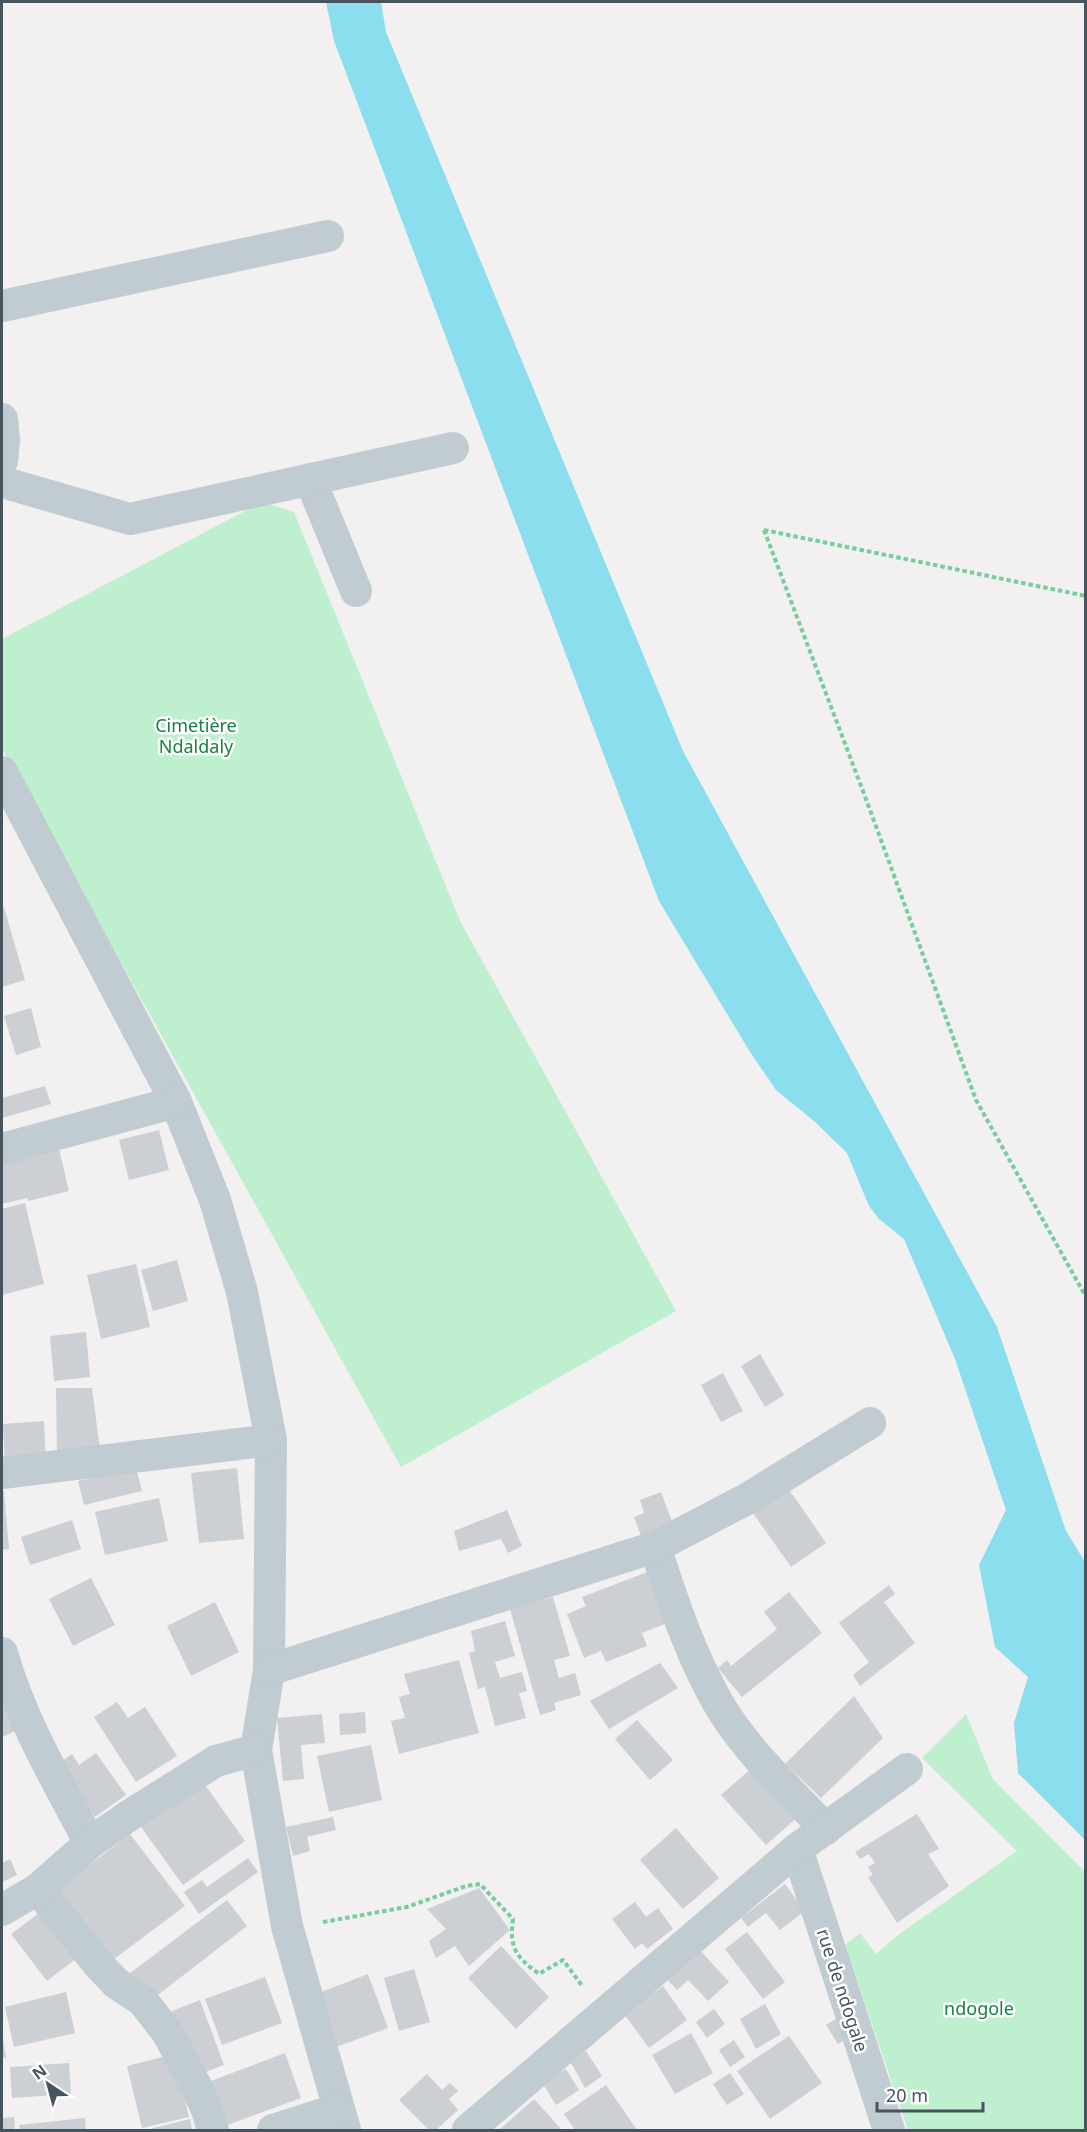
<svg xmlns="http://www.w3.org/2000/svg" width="1087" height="2132" font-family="'Noto Sans',sans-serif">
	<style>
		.green { fill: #bef0cf }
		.water { fill: #8adeed }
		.building { fill: #cccfd4 }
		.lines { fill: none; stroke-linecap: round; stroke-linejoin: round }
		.path { stroke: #75ce9e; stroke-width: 4; stroke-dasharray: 4.5 3; stroke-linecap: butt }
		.street { stroke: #c0cbd2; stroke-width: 32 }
		.labels { text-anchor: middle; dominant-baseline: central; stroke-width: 5; stroke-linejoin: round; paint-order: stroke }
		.park-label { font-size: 18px; fill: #168146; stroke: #fff }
		.street-label { font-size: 18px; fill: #47545d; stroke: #fff }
	</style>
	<rect width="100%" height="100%" fill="#f2f0f0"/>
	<!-- green -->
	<g class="green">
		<path d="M262 502 294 512 460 921 676 1311 401 1467 2 748V639Z"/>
		<path d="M966 1714 993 1779 1085 1872V2130H908L845 1945 860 1933 876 1954 898 1935 1017 1851 922 1758Z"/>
	</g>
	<!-- water -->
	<path class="water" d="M326 2H381L386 32 683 751 997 1327 1066 1531 1085 1562V1840L1018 1773 1014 1723 1028 1677 995 1647 979 1565 1006 1510 955 1359 904 1239 879 1219 869 1206 847 1153 814 1121 776 1090 750 1052 659 901 334 41Z"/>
	<!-- building -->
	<g class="building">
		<path d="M4 907 25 980 2 987V908Z"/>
		<path d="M31 1008 41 1047 16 1055 4 1016Z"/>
		<path d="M45 1086 51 1104 2 1118V1098Z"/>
		<path d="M159 1130 169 1170 129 1180 119 1140Z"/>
		<path d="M58 1145 69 1191 28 1201 27 1198 2 1204V1159Z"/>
		<path d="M25 1203 44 1284 2 1295V1209Z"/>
		<path d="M177 1260 188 1301 153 1311 141 1270Z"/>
		<path d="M136 1264 150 1327 101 1339 87 1275Z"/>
		<path d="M86 1332 90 1377 54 1381 50 1336Z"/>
		<path d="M760 1354 784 1395 765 1407 741 1366Z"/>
		<path d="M723 1373 743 1411 721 1422 701 1385Z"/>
		<path d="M56 1388H92L100 1450 57 1454Z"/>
		<path d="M44 1421 46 1463 5 1465 3 1424Z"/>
		<path d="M136 1468 142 1491 84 1505 78 1481Z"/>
		<path d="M237 1468 244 1539 199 1543 191 1473Z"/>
		<path d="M788 1488 826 1543 791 1567 753 1513Z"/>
		<path d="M2 1491H4L9 1549 2 1550Z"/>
		<path d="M661 1492 673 1524 641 1536 634 1517 644 1513 640 1500Z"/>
		<path d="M159 1498 168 1541 105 1555 95 1512Z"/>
		<path d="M507 1510 522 1546 508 1553 501 1539 459 1551 454 1531Z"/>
		<path d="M72 1520 81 1549 30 1565 21 1537Z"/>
		<path d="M650 1571 670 1622 642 1633 647 1646 606 1662 601 1651 584 1658 567 1614 586 1606 582 1597Z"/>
		<path d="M91 1578 115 1625 73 1646 49 1599Z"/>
		<path d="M889 1585 895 1594 884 1602 915 1643 860 1686 853 1675 869 1662 839 1623Z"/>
		<path d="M789 1592 822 1633 742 1697 718 1668 727 1660 731 1666 777 1629 764 1612Z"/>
		<path d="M553 1597 570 1656 554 1660 559 1678 575 1673 581 1695 554 1703 556 1710 540 1715 510 1609Z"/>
		<path d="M215 1602 239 1652 191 1676 167 1626Z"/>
		<path d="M505 1621 515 1656 495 1662 500 1678 522 1672 527 1691 519 1693 526 1718 495 1726 485 1687 478 1689 469 1653 475 1651 471 1631Z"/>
		<path d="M459 1660 479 1733 399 1754 391 1721 405 1718 399 1697 410 1694 404 1674Z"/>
		<path d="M660 1663 678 1688 609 1729 590 1701Z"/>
		<path d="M2 1684 20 1729 2 1737Z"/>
		<path d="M854 1696 883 1738 821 1798 785 1764Z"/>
		<path d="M117 1702 128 1718 145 1707 177 1756 136 1782 94 1717Z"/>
		<path d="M365 1712 366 1733 340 1735 339 1714Z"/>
		<path d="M322 1714 325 1743 301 1745 304 1779 283 1781 277 1718Z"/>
		<path d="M637 1720 673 1760 650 1780 615 1739Z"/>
		<path d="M371 1745 382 1800 329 1812 317 1756Z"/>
		<path d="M96 1753 126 1795 95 1817 58 1764 72 1754 79 1765Z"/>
		<path d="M755 1765 800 1815 766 1845 721 1795Z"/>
		<path d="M203 1782 245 1841 183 1885 141 1827Z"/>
		<path d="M917 1814 939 1849 928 1854 949 1886 897 1923 868 1877 873 1875 868 1867 875 1863 869 1854 860 1859 855 1852Z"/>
		<path d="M333 1817 336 1830 307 1837 310 1851 293 1856 286 1827Z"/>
		<path d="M676 1828 719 1878 683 1909 640 1860Z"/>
		<path d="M130 1834 185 1906 106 1965 52 1893Z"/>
		<path d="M248 1858 258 1872 199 1914 184 1892 202 1880 207 1887Z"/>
		<path d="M10 1859 17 1875 2 1882V1863Z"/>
		<path d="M785 1884 805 1911 780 1930 766 1913 748 1927 741 1918Z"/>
		<path d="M479 1888 510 1930 469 1966 455 1946 436 1958 429 1941 446 1929 427 1909Z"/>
		<path d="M227 1900 247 1926 150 2001 129 1974Z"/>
		<path d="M635 1902 646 1917 658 1908 673 1929 647 1949 642 1943 635 1949 612 1919Z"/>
		<path d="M42 1911 77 1958 47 1981 11 1934Z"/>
		<path d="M747 1932 785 1982 763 1999 725 1949Z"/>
		<path d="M501 1946 549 1997 516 2029 468 1978Z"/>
		<path d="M698 1948 729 1982 708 2001 688 1980 677 1990 666 1978Z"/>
		<path d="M414 1969 430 2022 399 2031 384 1978Z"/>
		<path d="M368 1974 388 2028 336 2047 316 1994Z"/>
		<path d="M265 1977 282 2023 222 2045 205 1999Z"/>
		<path d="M663 1986 687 2020 649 2048 624 2014Z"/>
		<path d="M66 1992 75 2033 14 2047 5 2007Z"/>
		<path d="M200 2000 224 2065 195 2076 172 2011Z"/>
		<path d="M765 2004 781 2034 756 2049 740 2019Z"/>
		<path d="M714 2009 725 2024 707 2038 696 2022Z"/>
		<path d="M840 2016 852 2036 838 2044 826 2025Z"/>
		<path d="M2 2032 6 2058H2Z"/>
		<path d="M691 2033 713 2073 675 2094 652 2055Z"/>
		<path d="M789 2036 822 2083 770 2119 737 2071Z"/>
		<path d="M734 2040 745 2057 730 2067 719 2050Z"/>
		<path d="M586 2051 602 2076 585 2088 570 2061Z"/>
		<path d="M285 2053 301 2098 219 2128 203 2084Z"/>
		<path d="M174 2054 189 2117 142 2128 127 2066Z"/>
		<path d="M69 2063 71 2094 12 2098 10 2067Z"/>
		<path d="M566 2069 579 2090 556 2105 543 2084Z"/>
		<path d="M730 2073 744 2094 727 2105 713 2084Z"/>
		<path d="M427 2074 442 2090 450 2083 458 2091 449 2099 458 2110 436 2130H429L399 2100Z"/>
		<path d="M606 2085 637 2130H575L564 2114Z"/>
		<path d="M534 2099 562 2130H499Z"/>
		<path d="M14 2117 15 2130H2V2118Z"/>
		<path d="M85 2118 86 2130H20L19 2125Z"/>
		<path d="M190 2119 192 2130H146Z"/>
	</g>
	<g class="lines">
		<!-- path -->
		<g class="path">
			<path d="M764 530 866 799 976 1100 1086 1297"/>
			<path d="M764 530 1086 596"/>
			<path d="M323 1922 407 1907 466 1886 480 1884 513 1919C509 1948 516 1957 539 1974L563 1960 583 1987"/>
		</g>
		<!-- street -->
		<g class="street">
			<path d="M2 306 328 236"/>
			<path d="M2 419 4 440 2 461"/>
			<path d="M310 479 356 591"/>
			<path d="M2 482 130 519 453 448"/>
			<path d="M2 772 176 1102 215 1200 242 1292 271 1440 269 1670 256 1750 287 1926 345 2130"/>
			<path d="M2 1149 176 1102"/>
			<path d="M2 1473 271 1440"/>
			<path d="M655 1547C673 1602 691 1657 721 1708 748 1752 791 1793 826 1829"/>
			<path d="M2 1653C21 1720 57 1781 90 1843"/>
			<path d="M269 1670 655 1547 745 1500 870 1423"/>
			<path d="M797 1849 889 2130"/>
			<path d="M38 1889 98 1964 116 1983 142 2000 167 2032 197 2088 207 2110 213 2130"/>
			<path d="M2 1910 38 1889 90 1843 127 1817 216 1761 256 1750"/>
			<path d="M273 2130 339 2109"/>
			<path d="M468 2130 797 1849 907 1769"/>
		</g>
	</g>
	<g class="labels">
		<!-- park labels -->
		<g class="park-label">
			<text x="196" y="725">Cimetière<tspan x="196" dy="21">Ndaldaly</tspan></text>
			<text x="979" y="2008">ndogole</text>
		</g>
		<!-- street labels -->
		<g class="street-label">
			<text transform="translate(843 1990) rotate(72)">rue de ndogale</text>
		</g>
	</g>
	<!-- border -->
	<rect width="1087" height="2132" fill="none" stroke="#47545d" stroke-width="6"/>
	<!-- north arrow -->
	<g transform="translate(48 2084) rotate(324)" stroke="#ffffff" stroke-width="4.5" paint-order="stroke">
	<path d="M0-4.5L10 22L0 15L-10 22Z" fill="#47545d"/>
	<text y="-9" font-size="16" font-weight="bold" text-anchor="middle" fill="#47545d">N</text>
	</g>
	<!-- scale -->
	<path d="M877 2102v9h106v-9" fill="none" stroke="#47545d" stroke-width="3"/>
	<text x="886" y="2102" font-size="18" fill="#47545d" stroke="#ffffff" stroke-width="4.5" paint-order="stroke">20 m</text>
</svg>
